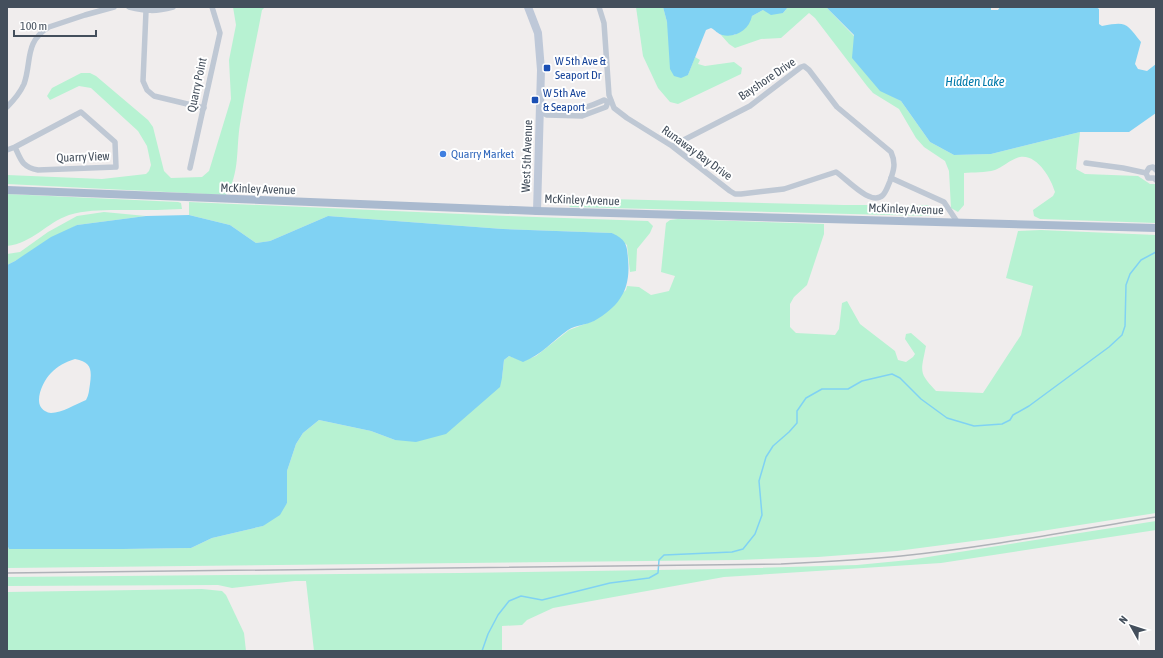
<svg xmlns="http://www.w3.org/2000/svg" width="1163" height="658" font-family="'Asap Condensed',sans-serif">
	<style>
		.green { fill: #b7f2d2 }
		.water { fill: #80d2f3; fill-rule: evenodd }
		.lines { fill: none; stroke-linecap: round; stroke-linejoin: round }
		.stream { stroke: #80d2f3; stroke-width: 1.5 }
		.minor { stroke: #bfc8d4; stroke-width: 5.5 }
		.secondary { stroke: #bec8d8; stroke-width: 8 }
		.primary { stroke: #aabacf; stroke-width: 8 }
		.rail { stroke: #afb2b8; stroke-width: 1.5 }
		.transit-dot { fill: #1a4fb4; stroke: #fff; stroke-width: 1.5 }
		.shop-dot { fill: #3f7fe0; stroke: #fff; stroke-width: 1.5 }
		.labels { text-anchor: middle; dominant-baseline: central; stroke-width: 4; stroke-linejoin: round; paint-order: stroke }
		.transit-label { font-size: 12px; fill: #164399; stroke: #fff; text-anchor: start }
		.street-label { font-size: 12px; fill: #444f5c; stroke: #fff }
		.shop-label { font-size: 12px; fill: #366cbe; stroke: #fff; text-anchor: start }
		.water-label { font-size: 13px; font-style: italic; fill: #027aaa; stroke: #fff }
	</style>
	<rect width="100%" height="100%" fill="#f0eded"/>
	<!-- green -->
	<g class="green">
		<path d="M233 7H265L262 10C255 48 246 86 240 124 236 148 240 174 226 195L7 184V175L102 179 146 174 149 171 151 165 147 146 138 131 91 88 79 86 50 100 47 96 52 88 81 73H90L96 76 148 120 153 127 164 171 171 178 202 177 209 171 231 99 229 60 236 25Z"/>
		<path d="M636 7H663L667 22 688 75 695 57 700 60 698 64 705 66 734 62 742 68 741 74 678 104 670 102 658 88 643 56Z"/>
		<path d="M788 7H826L854 36 880 90 901 101 930 142 954 155 991 154 1080 132 1076 169 1085 174 1138 176 1150 184H1156V223L1040 219 1034 216 1033 210 1053 196 1055 192C1051 178 1037 154 1020 157 1011 159 1003 167 995 170 985 173 973 172 964 173V205L958 212 951 208 949 171 945 161 924 147 916 138 899 109 873 93 867 86 815 18 809 13 781 38 761 39 735 48 729 44 721 35H735L752 16 763 10 783 13Z"/>
		<path d="M7 194 178 202 181 203 182 209C165 210 149 210 133 210 111 210 89 209 69 215 46 223 33 243 7 246Z"/>
		<path d="M571 198 844 205H928L934 209 935 213 929 216 570 207 567 202Z"/>
		<path d="M189 202 507 216 648 221 653 226 650 233 637 249 636 271 630 272 627 245 612 233 503 229 328 216 270 241 256 243 230 225 189 215Z"/>
		<path d="M104 212 146 216 77 225 15 261 7 265V254L20 252 48 232 77 216Z"/>
		<path d="M678 219 824 224V234L807 285 794 297 790 304V327L796 333 835 335 839 329 842 303 847 301 860 324 895 351 898 360 906 362 913 357 915 354 905 339 906 334 911 333 926 346C921 372 918 372 936 391L983 393 1021 335 1033 286 1006 278 1018 231 1041 230 1156 235V513L996 538 897 551 818 557 738 560 7 568V545L9 549H123L191 548 212 538 263 526 287 503V471L296 444 303 433 319 420 371 431 395 440 502 378 504 360 509 356 523 361 536 356 569 330 593 321 626 290 627 286 639 287 651 295 669 291 675 276 661 272 666 223 670 220Z"/>
		<path d="M1156 521V530L941 563 724 577 553 608 527 620 522 625 502 626V651H314L306 581H295L232 588 218 585 7 586V577L460 573 722 569 857 565 909 560Z"/>
		<path d="M202 589 222 591 226 595 244 633 246 651H7V592Z"/>
	</g>
	<!-- water -->
	<g class="water">
		<path d="M663 7H788L783 13 771 15 763 10 752 16C749 30 736 38 722 35 718 34 715 30 711 28L706 30 688 75 681 78 674 76 670 69 667 22Z"/>
		<path d="M826 7H991V10H998L1000 7H1096L1099 9V24L1102 26C1127 21 1126 23 1141 42L1135 64 1138 69 1147 71 1156 64V113L1129 132H1080L991 154 954 155 930 142 901 101 880 91 852 58 854 35Z"/>
		<path d="M189 215 230 225 256 243 270 241 328 216 503 229 612 233C626 240 627 244 628 259 631 289 620 306 594 321 586 325 576 325 568 330 551 342 543 354 523 362L509 356 504 360 502 378 500 387 446 434 416 442 395 440 371 431 319 420 303 433 296 444 287 471V503L280 515 263 526 212 538 191 548 123 549H9L7 545V265L15 261 51 237 77 225 146 216ZM75 359C91 362 92 369 90 384 89 390 89 395 86 400 76 404 62 413 51 413 49 413 47 412 45 411 32 404 43 381 51 373 58 366 65 362 75 359Z"/>
	</g>
	<g class="lines">
		<!-- stream -->
		<path class="stream" d="M482 651 488 634 498 615 509 601 521 596 542 600 610 583 649 578 658 573 659 560 664 555 732 552 743 549 755 534 762 515 759 481 766 457 773 446 789 432 797 423V411L806 398 822 389H848L862 381 892 374 900 378 921 399 947 418 974 426 1002 424 1010 420 1013 415 1029 406 1109 347 1122 335 1125 326 1126 285 1130 274 1141 260 1156 252"/>
		<!-- minor -->
		<g class="minor">
			<path d="M129 7C146 11 155 12 173 7"/>
			<path d="M599 7 604 23 609 95 614 108 627 118 672 146 730 191 735 194H741L784 189 836 172C847 179 871 207 883 195 886 192 888 186 890 181 894 170 896 163 891 152L837 107 809 70 804 66 801 67 750 106 672 146"/>
			<path d="M146 11 143 81 147 90 154 96 204 108"/>
			<path d="M7 107C14 100 20 93 24 84 32 62 24 42 49 27L85 15 114 7"/>
			<path d="M540 111 547 115 582 116 606 107 608 102 611 101"/>
			<path d="M540 111C552 105 564 109 577 109 587 108 595 104 604 100L608 102"/>
			<path d="M7 150 15 147 81 112 115 142 116 167 38 170C22 167 21 160 15 147"/>
			<path d="M1086 163 1123 168 1146 173"/>
			<path d="M190 168 220 33 212 7"/>
			<path d="M1156 170 1153 167 1149 168 1146 173 1148 178H1154L1156 180"/>
			<path d="M891 178 944 202 958 223"/>
		</g>
		<!-- secondary -->
		<path class="secondary" d="M528 7 538 33 541 70 537 211"/>
		<!-- primary -->
		<path class="primary" d="M7 190 537 211 1156 228"/>
		<!-- rail -->
		<path class="rail" d="M7 573 781 564C821 562 861 560 901 556 987 547 1071 531 1156 517"/>
	</g>
	<!-- markers -->
	<g class="transit-dot">
		<rect x="543" y="64" width="8" height="8" rx="2"/>
		<rect x="531" y="96" width="8" height="8" rx="2"/>
	</g>
	<circle class="shop-dot" cx="443" cy="154" r="4"/>
	<g class="labels">
		<!-- transit labels -->
		<g class="transit-label">
			<text x="555" y="61">W 5th Ave &amp;<tspan x="555" dy="14">Seaport Dr</tspan></text>
			<text x="543" y="93">W 5th Ave<tspan x="543" dy="14">&amp; Seaport</tspan></text>
		</g>
		<!-- street labels -->
		<g class="street-label">
			<text transform="translate(767 79) rotate(-34)">Bayshore Drive</text>
			<text transform="translate(197 85) rotate(-78)">Quarry Point</text>
			<text transform="translate(697 153) rotate(36)">Runaway Bay Drive</text>
			<text transform="translate(527 156) rotate(-88)">West 5th Avenue</text>
			<text transform="translate(83 157) rotate(-2)">Quarry View</text>
			<text transform="translate(258 189) rotate(2)">McKinley Avenue</text>
			<text transform="translate(582 200) rotate(2)">McKinley Avenue</text>
			<text transform="translate(906 209) rotate(2)">McKinley Avenue</text>
		</g>
		<!-- shop labels -->
		<g class="shop-label">
			<text x="451" y="154">Quarry Market</text>
		</g>
		<!-- water labels -->
		<g class="water-label">
			<text x="975" y="81">Hidden Lake</text>
		</g>
	</g>
	<!-- border -->
	<rect width="1163" height="658" fill="none" stroke="#444f5c" stroke-width="16"/>
	<!-- north arrow -->
	<g transform="translate(1131 626) rotate(309)" stroke="#ffffff" stroke-width="3" paint-order="stroke">
	<path d="M0-3L7 15L0 10L-7 15Z" fill="#444f5c"/>
	<text y="-6" font-size="11" font-weight="bold" text-anchor="middle" fill="#444f5c">N</text>
	</g>
	<!-- scale -->
	<path d="M14 30v6h82v-6" fill="none" stroke="#444f5c" stroke-width="2"/>
	<text x="20" y="30" font-size="12" fill="#444f5c" stroke="#ffffff" stroke-width="3" paint-order="stroke">100 m</text>
</svg>
